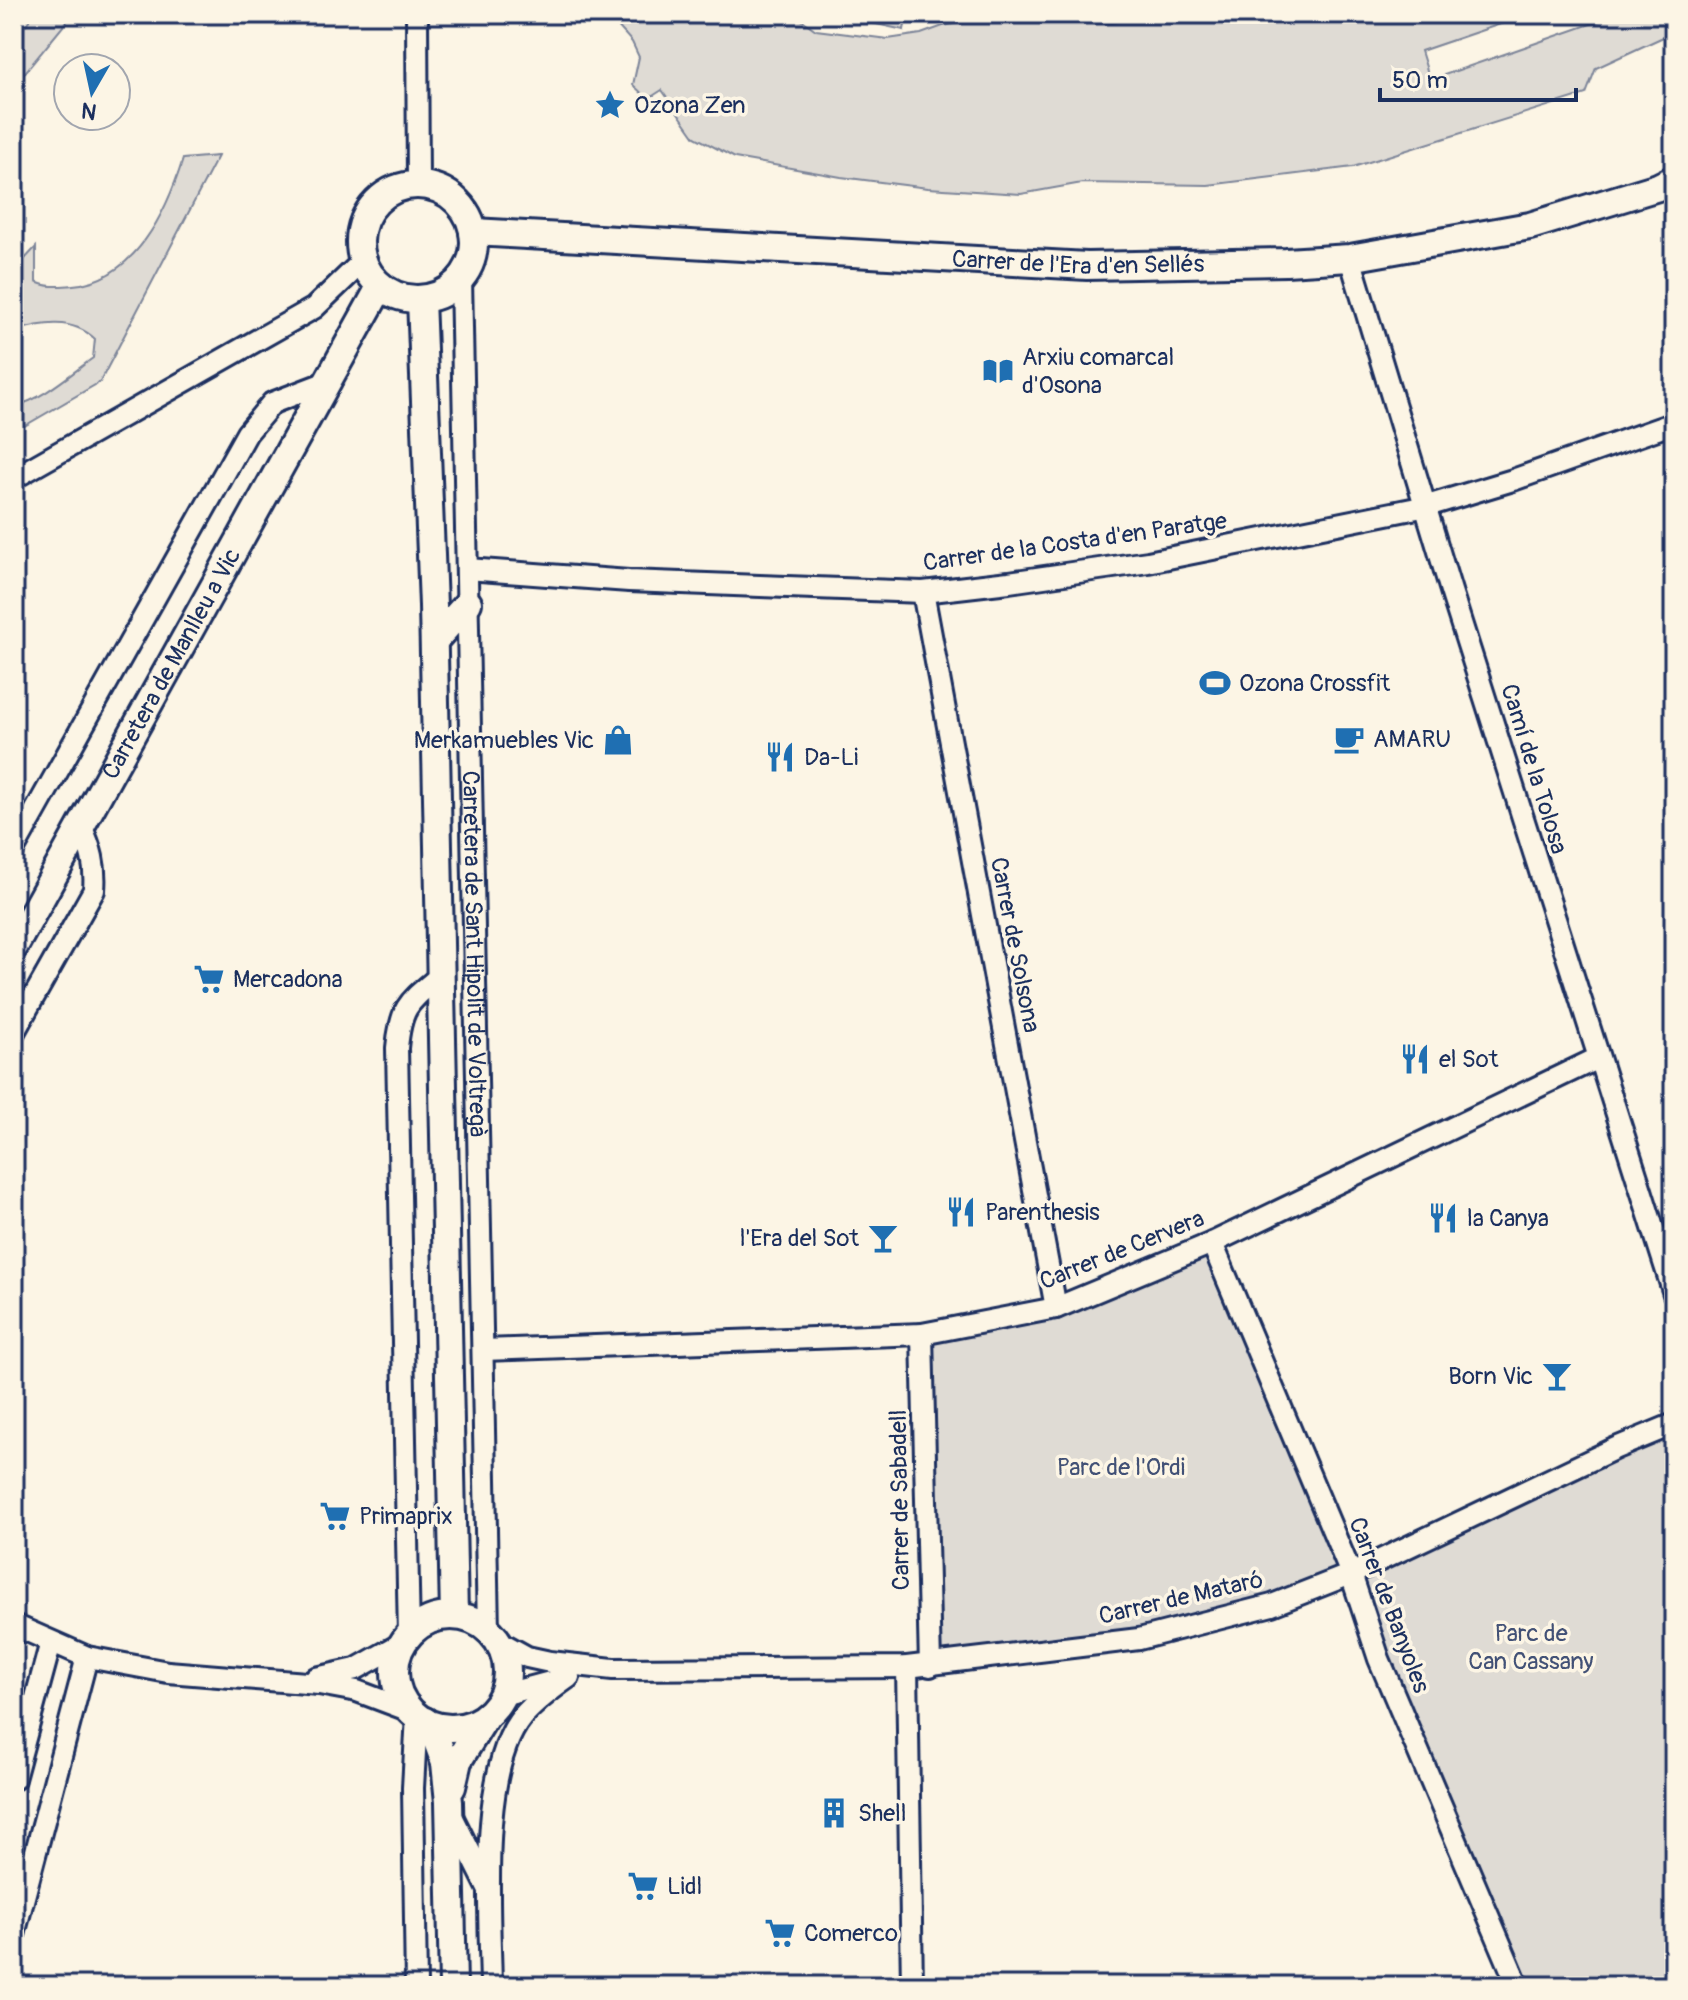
<svg xmlns="http://www.w3.org/2000/svg" width="1688" height="2000" font-family="Pangolin,sans-serif">
	<style>
		.green { fill: #dfdbd4; stroke: #7d8599; stroke-width: 2 }
		.lines { fill: none; stroke-linecap: round; stroke-linejoin: round }
		.minor-casing { stroke: #1b2f5e; stroke-width: 26 }
		.tertiary-casing { stroke: #1b2f5e; stroke-width: 32 }
		.minor { stroke: #fcf5e5; stroke-width: 20 }
		.tertiary { stroke: #fcf5e5; stroke-width: 26 }
		.labels { text-anchor: middle; dominant-baseline: central; stroke-width: 7; stroke-linejoin: round; paint-order: stroke }
		.poi-label { font-size: 24px; fill: #1b2f5e; stroke: #fcf5e5; text-anchor: start }
		.street-label { font-size: 24px; fill: #1b2f5e; stroke: #fcf5e5 }
		.park-label { font-size: 24px; fill: #425176; stroke: #fcf5e5 }
	</style>
	<rect width="100%" height="100%" fill="#fcf5e5"/>
	<filter id="ink" filterUnits="userSpaceOnUse"><feTurbulence type="fractalNoise" baseFrequency=".0125" numOctaves="2"/><feDisplacementMap in="SourceGraphic" scale="16" xChannelSelector="R" yChannelSelector="G"/><feConvolveMatrix kernelMatrix="1 2 1 2 8 2 1 2 1" color-interpolation-filters="sRGB"/></filter>
	<g filter="url(#ink)">
		<!-- green -->
		<g class="green">
			<path d="M34 14H73L14 86V40Z"/>
			<path d="M607 14H794L816 30 888 39 921 34 943 26 979 19 1028 23H1113L1149 14H1530L1421 51 1430 80 1619 14H1674V32L1596 68 1586 94 1353 167 1208 185 1082 183 1021 194 928 188 841 177 735 158 695 137 662 90 648 99 633 85 639 57 632 42Z"/>
			<path d="M830 14H907L904 30Z"/>
			<path d="M218 156 100 382 14 432V406C39 402 72 373 93 358L95 339C72 317 42 323 14 331V265L21 263 36 247V282C48 288 60 286 73 285 135 280 167 211 183 159Z"/>
			<path d="M1212 1243 1351 1574 1674 1424V1986H1518L1351 1574 1139 1639 930 1666 922 1334 1056 1308Z"/>
		</g>
		<g class="lines">
			<!-- minor casing -->
			<g class="minor-casing">
				<g id="minor">
					<path d="M417 14 418 185"/>
					<path d="M1350 258 1451 591 1674 1294"/>
					<path id="s1" d="M461 278 488 1630"/>
					<path d="M14 478 314 308 363 261"/>
					<path d="M467 569 629 581 923 592 1009 582 1148 562 1427 506 1513 480 1674 423"/>
					<path d="M923 592 1056 1308"/>
					<path d="M14 849 247 433 272 403 327 382"/>
					<path d="M14 1032 94 890C96 865 91 848 81 826"/>
					<path d="M1212 1243 1351 1574 1379 1659 1518 1986"/>
					<path d="M922 1334 930 1666"/>
					<path d="M483 1350 922 1334 1056 1308 1212 1243 1598 1058"/>
					<path d="M14 1625 87 1657 168 1672 319 1684 357 1691 413 1712"/>
					<path d="M409 1636 397 1048C401 1005 409 1002 441 975"/>
					<path d="M498 1641 527 1657 550 1662 613 1669 907 1667 1139 1639 1272 1605 1351 1574 1616 1448 1674 1424"/>
					<path d="M907 1667 912 1986"/>
					<path d="M316 1678 356 1669 404 1642"/>
					<path d="M502 1695 562 1679"/>
					<path d="M14 1779 51 1642"/>
					<path d="M452 1816 488 1888"/>
					<path d="M14 1935 87 1657"/>
					<path d="M416 1986 413 1788 417 1715"/>
					<path d="M491 1986C490 1916 478 1771 522 1717 536 1701 552 1689 569 1677"/>
				</g>
			</g>
			<!-- tertiary casing -->
			<g class="tertiary-casing">
				<g id="tertiary">
					<circle cx="417" cy="242" r="57"/>
					<path id="s2" d="M473 232 1087 266 1286 262 1350 258 1530 226 1658 187 1674 179"/>
					<path d="M421 299 433 606 454 1616"/>
					<path d="M434 641 468 603"/>
					<path id="s3" d="M14 947 380 287"/>
					<circle cx="451" cy="1672" r="56"/>
					<path d="M425 1721 434 1733 445 1763 449 1802 453 1986"/>
					<path d="M452 1787 458 1761 486 1716"/>
				</g>
			</g>
			<!-- minor -->
			<use href="#minor" class="minor"/>
			<!-- tertiary -->
			<use href="#tertiary" class="tertiary"/>
		</g>
	</g>
	<!-- icons -->
	<defs>
		<g id="sight-bare" transform="scale(2.4)"><path d="M0-6L1.8-2.2L6-1.7L2.9 1.2L3.7 5.4L0 3.3L-3.7 5.4L-2.9 1.2L-6-1.7L-1.8-2.2Z" fill="#1f6fb2" stroke="#fcf5e5" stroke-width="2.5" paint-order="stroke"/></g>
		<g id="library-bare" transform="scale(2.4)"><path d="M-6-4Q-3-5.5-.7-3.5V5Q-3 3-6 4ZM6-4Q3-5.5 .7-3.5V5Q3 3 6 4Z" fill="#1f6fb2" stroke="#fcf5e5" stroke-width="2.5" paint-order="stroke"/></g>
		<g id="stadium-bare" transform="scale(2.4)"><path d="M0-5a6.5 5 0 1 0 0 10a6.5 5 0 1 0 0-10ZM-3.5-1.8h7v3.6h-7Z" fill="#1f6fb2" stroke="#fcf5e5" stroke-width="2.5" paint-order="stroke"/></g>
		<g id="cafe-bare" transform="scale(2.4)"><path d="M-5.5-4.5H6V0H3Q3 3.5 0 3.5H-2.5Q-5.5 3.5-5.5 0ZM3-3.2v2h1.7v-2ZM-6 4.5H4V6H-6Z" fill="#1f6fb2" stroke="#fcf5e5" stroke-width="2.5" paint-order="stroke"/></g>
		<g id="shop-bare" transform="scale(2.4)"><path d="M-5-2.5h2.3a2.7 3.5 0 0 1 5.4 0H5L5.5 6h-11ZM-1.5-2.5h3a1.5 2.3 0 0 0-3 0Z" fill="#1f6fb2" stroke="#fcf5e5" stroke-width="2.5" paint-order="stroke"/></g>
		<g id="restaurant-bare" transform="scale(2.4)"><path d="M-5-6h1v4h1v-4h1v4h1v-4h1v5L-1.5 .5V6h-2V.5L-5-1ZM5-6V6H3V1.5H1.5Q1.5-4 5-6Z" fill="#1f6fb2" stroke="#fcf5e5" stroke-width="2.5" paint-order="stroke"/></g>
		<g id="supermarket-bare" transform="scale(2.4)"><path d="M-6-5.5h2.5l.6 2H6L4.5 2H-2.5L-4.4-4H-6ZM-1.5 3.2a1.3 1.3 0 1 0 .1 0ZM3 3.2a1.3 1.3 0 1 0 .1 0Z" fill="#1f6fb2" stroke="#fcf5e5" stroke-width="2.5" paint-order="stroke"/></g>
		<g id="bar-bare" transform="scale(2.4)"><path d="M-6-5H6L.8 .8V4.5H3.5V6h-7V4.5H-.8V.8Z" fill="#1f6fb2" stroke="#fcf5e5" stroke-width="2.5" paint-order="stroke"/></g>
		<g id="building-bare" transform="scale(2.4)"><path d="M-4-6H4V6H1V3H-1V6H-4ZM-2.5-4.3h1.7v1.8h-1.7ZM.8-4.3h1.7v1.8H.8ZM-2.5-1h1.7V.8h-1.7ZM.8-1h1.7V.8H.8Z" fill="#1f6fb2" stroke="#fcf5e5" stroke-width="2.5" paint-order="stroke"/></g>
	</defs>
	<g fill-rule="evenodd">
		<use href="#sight-bare" x="610" y="105"/>
		<use href="#library-bare" x="998" y="371"/>
		<use href="#stadium-bare" x="1215" y="683"/>
		<use href="#cafe-bare" x="1349" y="739"/>
		<use href="#shop-bare" x="618" y="740"/>
		<use href="#restaurant-bare" x="780" y="757"/>
		<use href="#supermarket-bare" x="209" y="979"/>
		<use href="#restaurant-bare" x="1415" y="1059"/>
		<use href="#restaurant-bare" x="961" y="1212"/>
		<use href="#restaurant-bare" x="1443" y="1218"/>
		<use href="#bar-bare" x="883" y="1238"/>
		<use href="#bar-bare" x="1557" y="1376"/>
		<use href="#supermarket-bare" x="335" y="1516"/>
		<use href="#building-bare" x="834" y="1813"/>
		<use href="#supermarket-bare" x="643" y="1886"/>
		<use href="#supermarket-bare" x="780" y="1933"/>
	</g>
	<g class="labels">
		<!-- poi labels -->
		<g class="poi-label">
			<text x="634" y="105">Ozona Zen</text>
			<text x="1022" y="357">Arxiu comarcal<tspan x="1022" dy="28">d'Osona</tspan></text>
			<text x="1239" y="683">Ozona Crossfit</text>
			<text x="1373" y="739">AMARU</text>
			<text x="594" y="740" text-anchor="end">Merkamuebles Vic</text>
			<text x="804" y="757">Da-Li</text>
			<text x="233" y="979">Mercadona</text>
			<text x="1439" y="1059">el Sot</text>
			<text x="985" y="1212">Parenthesis</text>
			<text x="1467" y="1218">la Canya</text>
			<text x="859" y="1238" text-anchor="end">l'Era del Sot</text>
			<text x="1533" y="1376" text-anchor="end">Born Vic</text>
			<text x="359" y="1516">Primaprix</text>
			<text x="858" y="1813">Shell</text>
			<text x="667" y="1886">Lidl</text>
			<text x="804" y="1933">Comerco</text>
		</g>
		<!-- street labels -->
		<g class="street-label">
			<text stroke="none"><textPath href="#s2" startOffset="606">Carrer de l'Era d'en Sellés</textPath></text>
			<text transform="translate(1075 542) rotate(-8)">Carrer de la Costa d'en Paratge</text>
			<text stroke="none"><textPath href="#s3" startOffset="324">Carretera de Manlleu a Vic</textPath></text>
			<text transform="translate(1534 769) rotate(73)">Camí de la Tolosa</text>
			<text transform="translate(1015 945) rotate(79)">Carrer de Solsona</text>
			<text stroke="none"><textPath href="#s1" startOffset="676">Carretera de Sant Hipòlit de Voltregà</textPath></text>
			<text transform="translate(1122 1250) rotate(-22)">Carrer de Cervera</text>
			<text transform="translate(900 1500) rotate(-91)">Carrer de Sabadell</text>
			<text transform="translate(1181 1598) rotate(-13)">Carrer de Mataró</text>
			<text transform="translate(1389 1605) rotate(69)">Carrer de Banyoles</text>
		</g>
		<!-- park labels -->
		<g class="park-label">
			<text x="1121" y="1467">Parc de l'Ordi</text>
			<text x="1531" y="1633">Parc de<tspan x="1531" dy="28">Can Cassany</tspan></text>
		</g>
	</g>
	<!-- margin -->
	<rect width="1688" height="2000" fill="none" stroke="#fcf5e5" stroke-width="48"/>
	<rect x="24" y="24" width="1640" height="1952" fill="none" stroke="#1b2f5e" stroke-width="3" filter="url(#ink)"/>
	<!-- north arrow -->
	<g transform="translate(92 92) rotate(189)"><circle r="38" fill="#fcf5e5" stroke="#a2a6af" stroke-width="2"/>
	<path d="M0-6L14 30L0 20L-14 30Z" fill="#1f6fb2"/>
	<text y="-12" font-size="22" font-weight="bold" text-anchor="middle" fill="#1b2f5e">N</text>
	</g>
	<!-- scale -->
	<path d="M1380 88v12h196v-12" fill="none" stroke="#1b2f5e" stroke-width="4"/>
	<text x="1392" y="88" font-size="24" fill="#1b2f5e" stroke="#fcf5e5" stroke-width="6" paint-order="stroke">50 m</text>
</svg>
